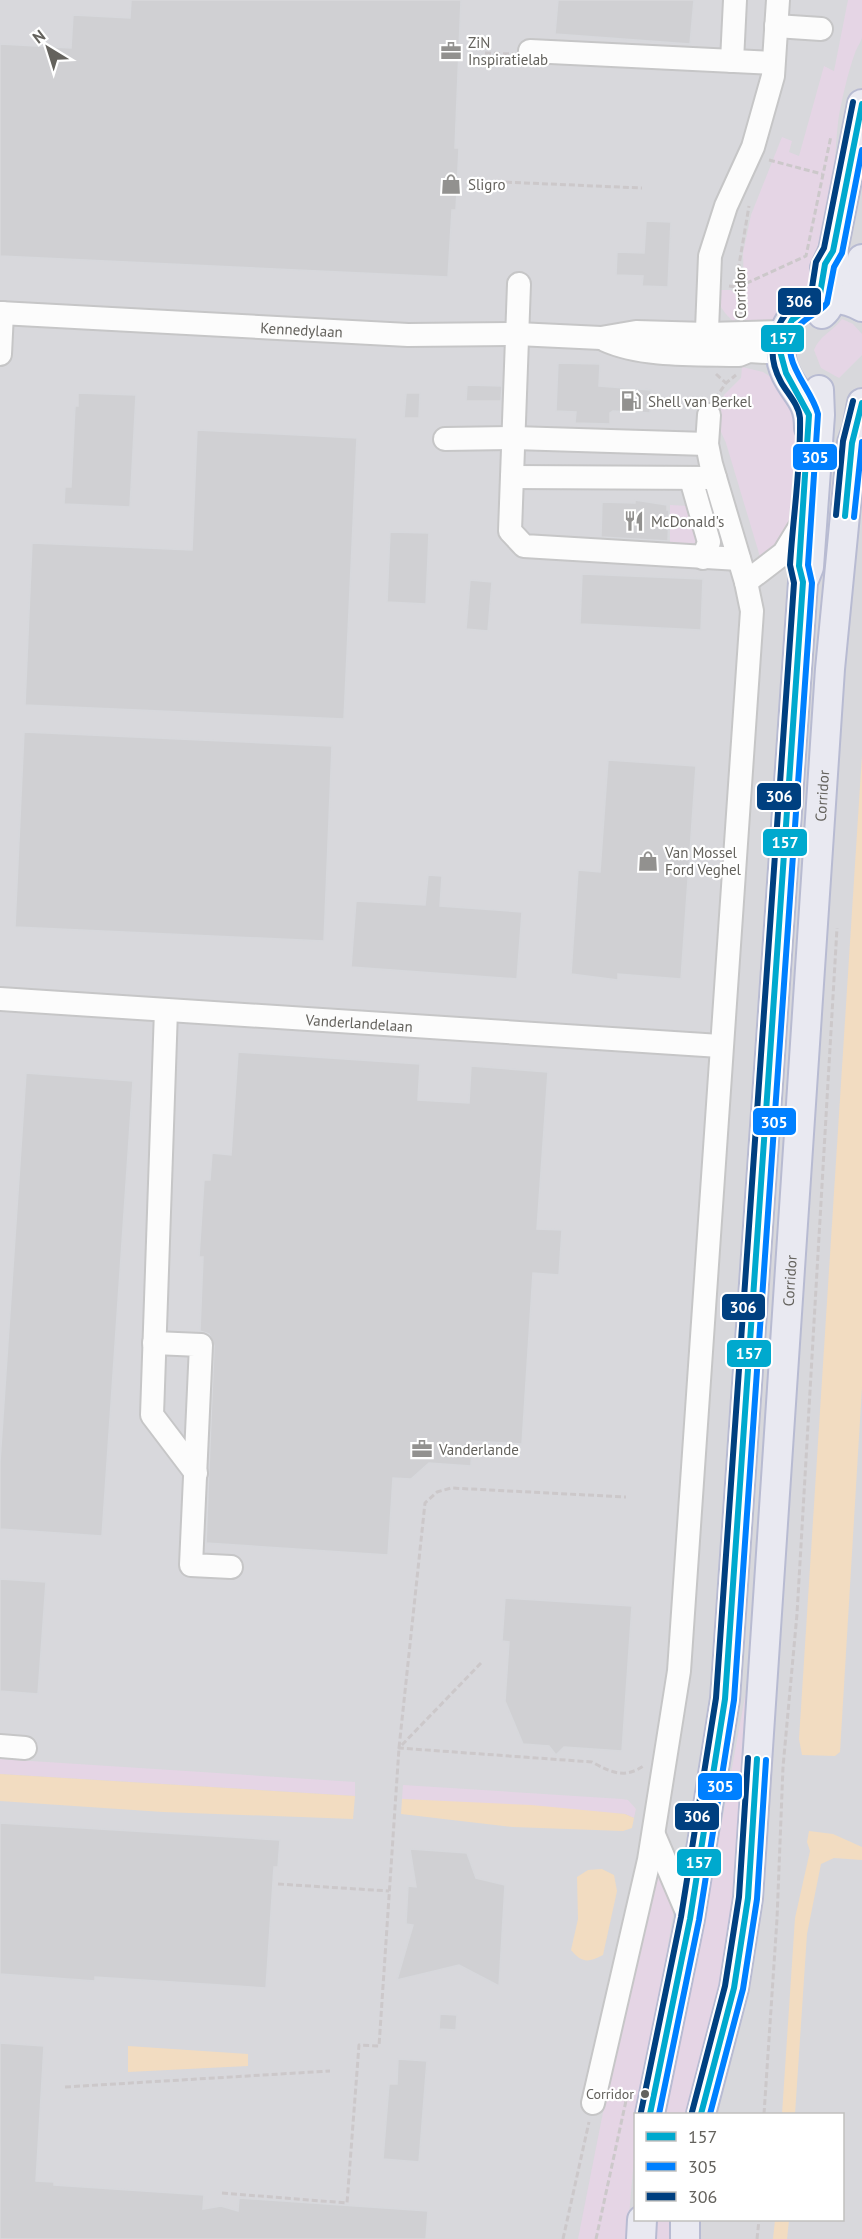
<svg xmlns="http://www.w3.org/2000/svg" width="862" height="2239" font-family="'PT Sans',sans-serif">
	<style>
		.industrial { fill: #d8d8dc; fill-rule: evenodd }
		.green { fill: #e5d5e5 }
		.water { fill: #f2dcc1 }
		.building { fill: #d0d0d3; stroke: #d7d8dc; stroke-width: 1.5 }
		.lines { fill: none; stroke-linecap: round; stroke-linejoin: round }
		.minor-casing { stroke: #c6c6c7; stroke-width: 26 }
		.major-casing { stroke: #b8bbd2; stroke-width: 32 }
		.path { stroke: #ccc8ca; stroke-width: 3; stroke-dasharray: 6 3; stroke-linecap: butt }
		.minor { stroke: #fcfcfc; stroke-width: 22 }
		.major { stroke: #e9e9f1; stroke-width: 28 }
		.bus-1-casing { stroke: #fff; stroke-width: 10 }
		.bus-2-casing { stroke: #fff; stroke-width: 10 }
		.bus-3-casing { stroke: #fff; stroke-width: 10 }
		.bus-1 { stroke: #00a9ce; stroke-width: 6 }
		.bus-2 { stroke: #0080ff; stroke-width: 6 }
		.bus-3 { stroke: #004080; stroke-width: 6 }
		.bus-dot { fill: #64625d; stroke: #fff; stroke-width: 2 }
		.labels { text-anchor: middle; dominant-baseline: central; stroke-width: 4.5; stroke-linejoin: round; paint-order: stroke }
		.bus-label { font-size: 14px; fill: #64625d; stroke: #fff; text-anchor: end }
		.poi-label { font-size: 15px; fill: #64625d; stroke: #fff; text-anchor: start }
		.street-label { font-size: 15px; fill: #64625d; stroke: #fff }
		.line-badge { stroke: #fff; stroke-width: 2 }
		.badge-label { font-size: 16px; text-anchor: middle; font-weight: bold; fill: #fff }
	</style>
	<rect width="100%" height="100%" fill="#e8e8ec"/>
	<!-- industrial -->
	<path class="industrial" d="M0 0H862V2239H0ZM636 2114H842V2220H636Z"/>
	<!-- green -->
	<g class="green">
		<path d="M848 0H862C862 12 862 25 862 37 861 42 857 47 855 53 848 72 843 95 839 115 829 185 844 320 745 326L743 253 751 215 782 137 792 141 789 152 799 156 824 66 834 71Z"/>
		<path d="M717 290H731L737 296 735 323C723 312 718 306 717 290Z"/>
		<path d="M842 319 853 324 862 334V355L839 378 821 368 814 350C819 336 833 331 842 319Z"/>
		<path d="M742 367 763 372 777 381 800 420V443L793 472 788 528 784 539 761 560 726 443 717 423 724 395 741 378Z"/>
		<path d="M670 505 690 506 700 543 696 549 670 546Z"/>
		<path d="M747 1686 743 1834 727 1963 691 2114H665L671 2069 699 1946Z"/>
		<path d="M0 1759 355 1782V1796L0 1774Z"/>
		<path d="M403 1785 622 1799 628 1800 636 1809 634 1818 625 1814 402 1799Z"/>
		<path d="M660 1867 675 1903 640 2114H636L635 2146 627 2239H578L608 2087Z"/>
		<path d="M653 2220H674L671 2239H653Z"/>
	</g>
	<!-- water -->
	<g class="water">
		<path d="M862 755V1387L840 1752 835 1756 802 1755 799 1739Z"/>
		<path d="M0 1774 355 1796 353 1819 163 1812 0 1801Z"/>
		<path d="M402 1799 531 1805 625 1814 634 1818 632 1828 623 1831 513 1827 401 1814Z"/>
		<path d="M809 1831 833 1834 862 1847V1860L834 1858 821 1864 807 1934 795 2114H782L795 1918 810 1851 807 1842Z"/>
		<path d="M602 1869 614 1875 617 1891 603 1955C588 1963 582 1963 571 1950L578 1919 577 1877 588 1870Z"/>
		<path d="M128 2046 248 2054V2066L128 2072Z"/>
		<path d="M775 2220H789L787 2239H773Z"/>
	</g>
	<!-- building -->
	<g class="building">
		<path d="M131 0H461L455 148H459L456 210H452L448 277 0 256V44L71 48 73 15 130 18Z"/>
		<path d="M558 0H694L690 44 555 34Z"/>
		<path d="M646 221 671 222 668 287 642 286 643 276 616 275 617 252 644 253Z"/>
		<path d="M558 363 600 364 599 386 651 390 650 413 613 411 610 413V424L575 423 576 412 556 411Z"/>
		<path d="M467 385 502 386 501 401H466Z"/>
		<path d="M78 393 136 395 130 507 64 504 65 487H71L75 406H78Z"/>
		<path d="M406 393H420L419 418H404Z"/>
		<path d="M197 430 357 438 344 719 25 705 32 543 192 550Z"/>
		<path d="M635 500 667 505V510H669L668 541 601 537 602 502 635 503Z"/>
		<path d="M390 532 429 533 426 604 387 602Z"/>
		<path d="M582 574 703 579 701 630 580 624Z"/>
		<path d="M470 580 492 582 488 631 466 629Z"/>
		<path d="M24 732 332 746 324 941 15 927Z"/>
		<path d="M608 760 696 766 681 979 618 974V980L571 974 578 870 600 872Z"/>
		<path d="M428 875 442 876 440 906 522 912 517 979 351 967 356 901 425 905Z"/>
		<path d="M238 1052 420 1064 418 1100 469 1103 471 1066 548 1072 537 1229 562 1230 559 1275 533 1273 522 1444 472 1441 471 1466 429 1463 411 1479 393 1478 388 1555 206 1543 214 1346 209 1334 200 1331 203 1257H199L204 1180H210L212 1153 231 1155Z"/>
		<path d="M26 1073 133 1081 102 1536 0 1529V1462Z"/>
		<path d="M0 1579 46 1582 38 1694 0 1691Z"/>
		<path d="M505 1598 632 1606 622 1751 564 1747 556 1755 549 1746 523 1744 505 1701 509 1642 502 1641Z"/>
		<path d="M0 1823 280 1840 278 1867H274L266 1988 95 1977V1981L0 1974Z"/>
		<path d="M410 1849 467 1853 476 1878 505 1885 499 1986 459 1965 397 1980 413 1925 406 1924 408 1886 416 1887Z"/>
		<path d="M440 2014 457 2015 456 2030 439 2029Z"/>
		<path d="M0 2043 44 2046 36 2181 54 2182V2185L204 2195 203 2209 221 2206 238 2211 239 2198 428 2211 426 2239H0Z"/>
		<path d="M398 2059 427 2061 419 2162 383 2159 389 2084H397Z"/>
	</g>
	<g class="lines">
		<!-- minor casing -->
		<g class="minor-casing">
			<g id="minor">
				<path d="M776 26 821 29"/>
				<path d="M530 51 773 63"/>
				<path d="M732 61 735 0"/>
				<path d="M519 284 510 531 524 546 739 559"/>
				<path id="s1" d="M0 313 408 335 517 334 601 338 636 332 707 334 784 332"/>
				<path d="M605 340C642 357 699 354 739 355L749 351 781 353"/>
				<path d="M0 354 2 313"/>
				<path d="M706 354 710 256 726 206 753 147 773 76 778 0"/>
				<path d="M445 439 514 438 707 444"/>
				<path d="M512 477 715 478"/>
				<path d="M691 479 709 542 703 558"/>
				<path d="M746 582 784 553 801 525"/>
				<path id="s2" d="M0 999 720 1046"/>
				<path d="M166 1010 152 1415 196 1473"/>
				<path d="M154 1343 201 1345 191 1565 231 1567"/>
				<path d="M0 1746 25 1748"/>
				<path d="M654 1835 690 1919"/>
				<path d="M593 2103 649 1860 679 1671 752 611 746 582 711 464 707 444 709 415"/>
			</g>
		</g>
		<!-- major casing -->
		<g class="major-casing">
			<g id="major">
				<path d="M825 268 833 251 862 104"/>
				<path d="M861 306 859 286 862 259"/>
				<path d="M822 314C837 301 838 269 833 251"/>
				<path d="M809 428C809 400 797 396 786 374 774 350 784 317 808 304 825 295 846 298 862 307"/>
				<path d="M650 2114 690 1919 725 1699 803 582 809 567 820 415 819 390"/>
				<path id="s3" d="M701 2114 734 1988 748 1898 830 669 852 443 857 429 862 403"/>
				<path d="M641 2239 642 2220"/>
				<path d="M685 2239V2220"/>
			</g>
		</g>
		<!-- path -->
		<g class="path">
			<path d="M485 53 513 54"/>
			<path d="M769 160 822 174"/>
			<path d="M479 181 642 188"/>
			<path d="M729 286 738 287 806 256 831 136"/>
			<path d="M741 315 739 265 749 206"/>
			<path d="M716 374 726 383"/>
			<path d="M715 399 726 383 736 375"/>
			<path d="M481 1663 399 1748 592 1762C612 1773 625 1779 645 1765"/>
			<path d="M278 1884 389 1891"/>
			<path d="M65 2087 330 2071"/>
			<path d="M764 2114 777 1919 783 1767 797 1614 837 928"/>
			<path d="M222 2193 347 2203 359 2045 379 2046 399 1748 425 1503 437 1492 451 1488 626 1497"/>
			<path d="M563 2239 589 2122"/>
			<path d="M596 2239 627 2096 616 2094"/>
			<path d="M757 2239 759 2220"/>
		</g>
		<!-- minor -->
		<use href="#minor" class="minor"/>
		<!-- major -->
		<use href="#major" class="major"/>
		<!-- bus-1 casing -->
		<g class="bus-1-casing">
			<g id="bus-1">
				<path d="M845 516 852 443 862 403"/>
				<path d="M650 2114 690 1919 725 1699 803 582 799 566 809 415 786 373 780 351 782 340 792 320 819 300 825 264 833 251 862 104"/>
				<path d="M701 2114 734 1988 748 1898 757 1759"/>
			</g>
		</g>
		<!-- bus-2 casing -->
		<g class="bus-2-casing">
			<g id="bus-2">
				<path d="M854 517 862 442"/>
				<path d="M659 2114 699 1920 734 1700 812 583 808 565 818 414C810 384 775 359 798 327 806 316 820 313 827 303L834 267 842 253 862 150"/>
				<path d="M710 2114 743 1989 757 1899 766 1760"/>
			</g>
		</g>
		<!-- bus-3 casing -->
		<g class="bus-3-casing">
			<g id="bus-3">
				<path d="M836 515 843 441 853 401"/>
				<path d="M641 2112 681 1917 716 1698 794 583 790 565C793 517 801 467 800 418 799 405 787 393 781 382 762 348 777 311 811 294L816 262 824 248 853 102"/>
				<path d="M692 2112 725 1986 739 1897 748 1758"/>
			</g>
		</g>
		<!-- bus-1 -->
		<use href="#bus-1" class="bus-1"/>
		<!-- bus-2 -->
		<use href="#bus-2" class="bus-2"/>
		<!-- bus-3 -->
		<use href="#bus-3" class="bus-3"/>
	</g>
	<!-- icons -->
	<defs>
		<g id="office-bare" transform="scale(1.62)"><path d="M-6-3h4V-5.5h4V-3h4V5H-6ZM-1-4.5V-3h2v-1.5ZM-6 0V1H6V0Z" fill="#92918f" stroke="#fff" stroke-width="2.5" paint-order="stroke"/></g>
		<g id="shop-bare" transform="scale(1.62)"><path d="M-5-2.5h2.3a2.7 3.5 0 0 1 5.4 0H5L5.5 6h-11ZM-1.5-2.5h3a1.5 2.3 0 0 0-3 0Z" fill="#92918f" stroke="#fff" stroke-width="2.5" paint-order="stroke"/></g>
		<g id="fuel-bare" transform="scale(1.62)"><path d="M-5.5-6h7V0h2V4h1.3V-2.5L3-4.5l.8-.8L6-3V5H2.5V1h-1V6h-7ZM-4.2-4.7v3.2H.2V-4.7Z" fill="#92918f" stroke="#fff" stroke-width="2.5" paint-order="stroke"/></g>
		<g id="restaurant-bare" transform="scale(1.62)"><path d="M-5-6h1v4h1v-4h1v4h1v-4h1v5L-1.5 .5V6h-2V.5L-5-1ZM5-6V6H3V1.5H1.5Q1.5-4 5-6Z" fill="#92918f" stroke="#fff" stroke-width="2.5" paint-order="stroke"/></g>
	</defs>
	<g fill-rule="evenodd">
		<use href="#office-bare" x="451" y="51"/>
		<use href="#shop-bare" x="451" y="184"/>
		<use href="#fuel-bare" x="631" y="401"/>
		<use href="#restaurant-bare" x="634" y="521"/>
		<use href="#shop-bare" x="648" y="861"/>
		<use href="#office-bare" x="422" y="1449"/>
	</g>
	<!-- markers -->
	<circle class="bus-dot" cx="645" cy="2094" r="5"/>
	<g class="labels">
		<!-- bus labels -->
		<g class="bus-label">
			<text x="634" y="2094">Corridor</text>
		</g>
		<!-- poi labels -->
		<g class="poi-label">
			<text x="468" y="42">ZiN<tspan x="468" dy="17">Inspiratielab</tspan></text>
			<text x="468" y="184">Sligro</text>
			<text x="648" y="401">Shell van Berkel</text>
			<text x="651" y="521">McDonald's</text>
			<text x="665" y="852">Van Mossel<tspan x="665" dy="17">Ford Veghel</tspan></text>
			<text x="439" y="1449">Vanderlande</text>
		</g>
		<!-- street labels -->
		<g class="street-label">
			<text transform="translate(740 293) rotate(-91)">Corridor</text>
			<text stroke="none"><textPath href="#s1" startOffset="302">Kennedylaan</textPath></text>
			<text stroke="none"><textPath href="#s3" startOffset="1326">Corridor</textPath></text>
			<text stroke="none"><textPath href="#s2" startOffset="360">Vanderlandelaan</textPath></text>
			<text stroke="none"><textPath href="#s3" startOffset="840">Corridor</textPath></text>
		</g>
	</g>
	<g class="line-badge">
		<rect x="777" y="287" width="45" height="29" rx="6" fill="#004080"/>
		<rect x="760" y="324" width="45" height="29" rx="6" fill="#00a9ce"/>
		<rect x="792" y="443" width="46" height="28" rx="6" fill="#0080ff"/>
		<rect x="756" y="782" width="46" height="29" rx="6" fill="#004080"/>
		<rect x="762" y="828" width="46" height="29" rx="6" fill="#00a9ce"/>
		<rect x="752" y="1107" width="45" height="29" rx="6" fill="#0080ff"/>
		<rect x="721" y="1293" width="45" height="28" rx="6" fill="#004080"/>
		<rect x="726" y="1339" width="46" height="29" rx="6" fill="#00a9ce"/>
		<rect x="697" y="1772" width="46" height="29" rx="6" fill="#0080ff"/>
		<rect x="674" y="1802" width="46" height="29" rx="6" fill="#004080"/>
		<rect x="676" y="1848" width="46" height="29" rx="6" fill="#00a9ce"/>
	</g>
	<g class="badge-label">
		<text x="799" y="307">306</text>
		<text x="783" y="344">157</text>
		<text x="815" y="463">305</text>
		<text x="779" y="802">306</text>
		<text x="785" y="848">157</text>
		<text x="774" y="1128">305</text>
		<text x="743" y="1313">306</text>
		<text x="749" y="1359">157</text>
		<text x="720" y="1792">305</text>
		<text x="697" y="1822">306</text>
		<text x="699" y="1868">157</text>
	</g>
	<!-- legend -->
	<rect x="634" y="2113" width="210" height="108" fill="#ffffff" stroke="#c1c0be" stroke-width="1.5"/>
	<rect x="646" y="2132" width="30" height="9" fill="#00a9ce" stroke="#c1c0be" stroke-width="1.5"/>
	<text x="688" y="2143" font-size="18" fill="#64625d">157</text>
	<rect x="646" y="2162" width="30" height="9" fill="#0080ff" stroke="#c1c0be" stroke-width="1.5"/>
	<text x="688" y="2173" font-size="18" fill="#64625d">305</text>
	<rect x="646" y="2192" width="30" height="9" fill="#004080" stroke="#c1c0be" stroke-width="1.5"/>
	<text x="688" y="2203" font-size="18" fill="#64625d">306</text>
	<!-- north arrow -->
	<g transform="translate(48 48) rotate(322)" stroke="#ffffff" stroke-width="4.5" paint-order="stroke">
	<path d="M0-4.5L10 22L0 15L-10 22Z" fill="#64625d"/>
	<text y="-9" font-size="16" font-weight="bold" text-anchor="middle" fill="#64625d">N</text>
	</g>
</svg>
